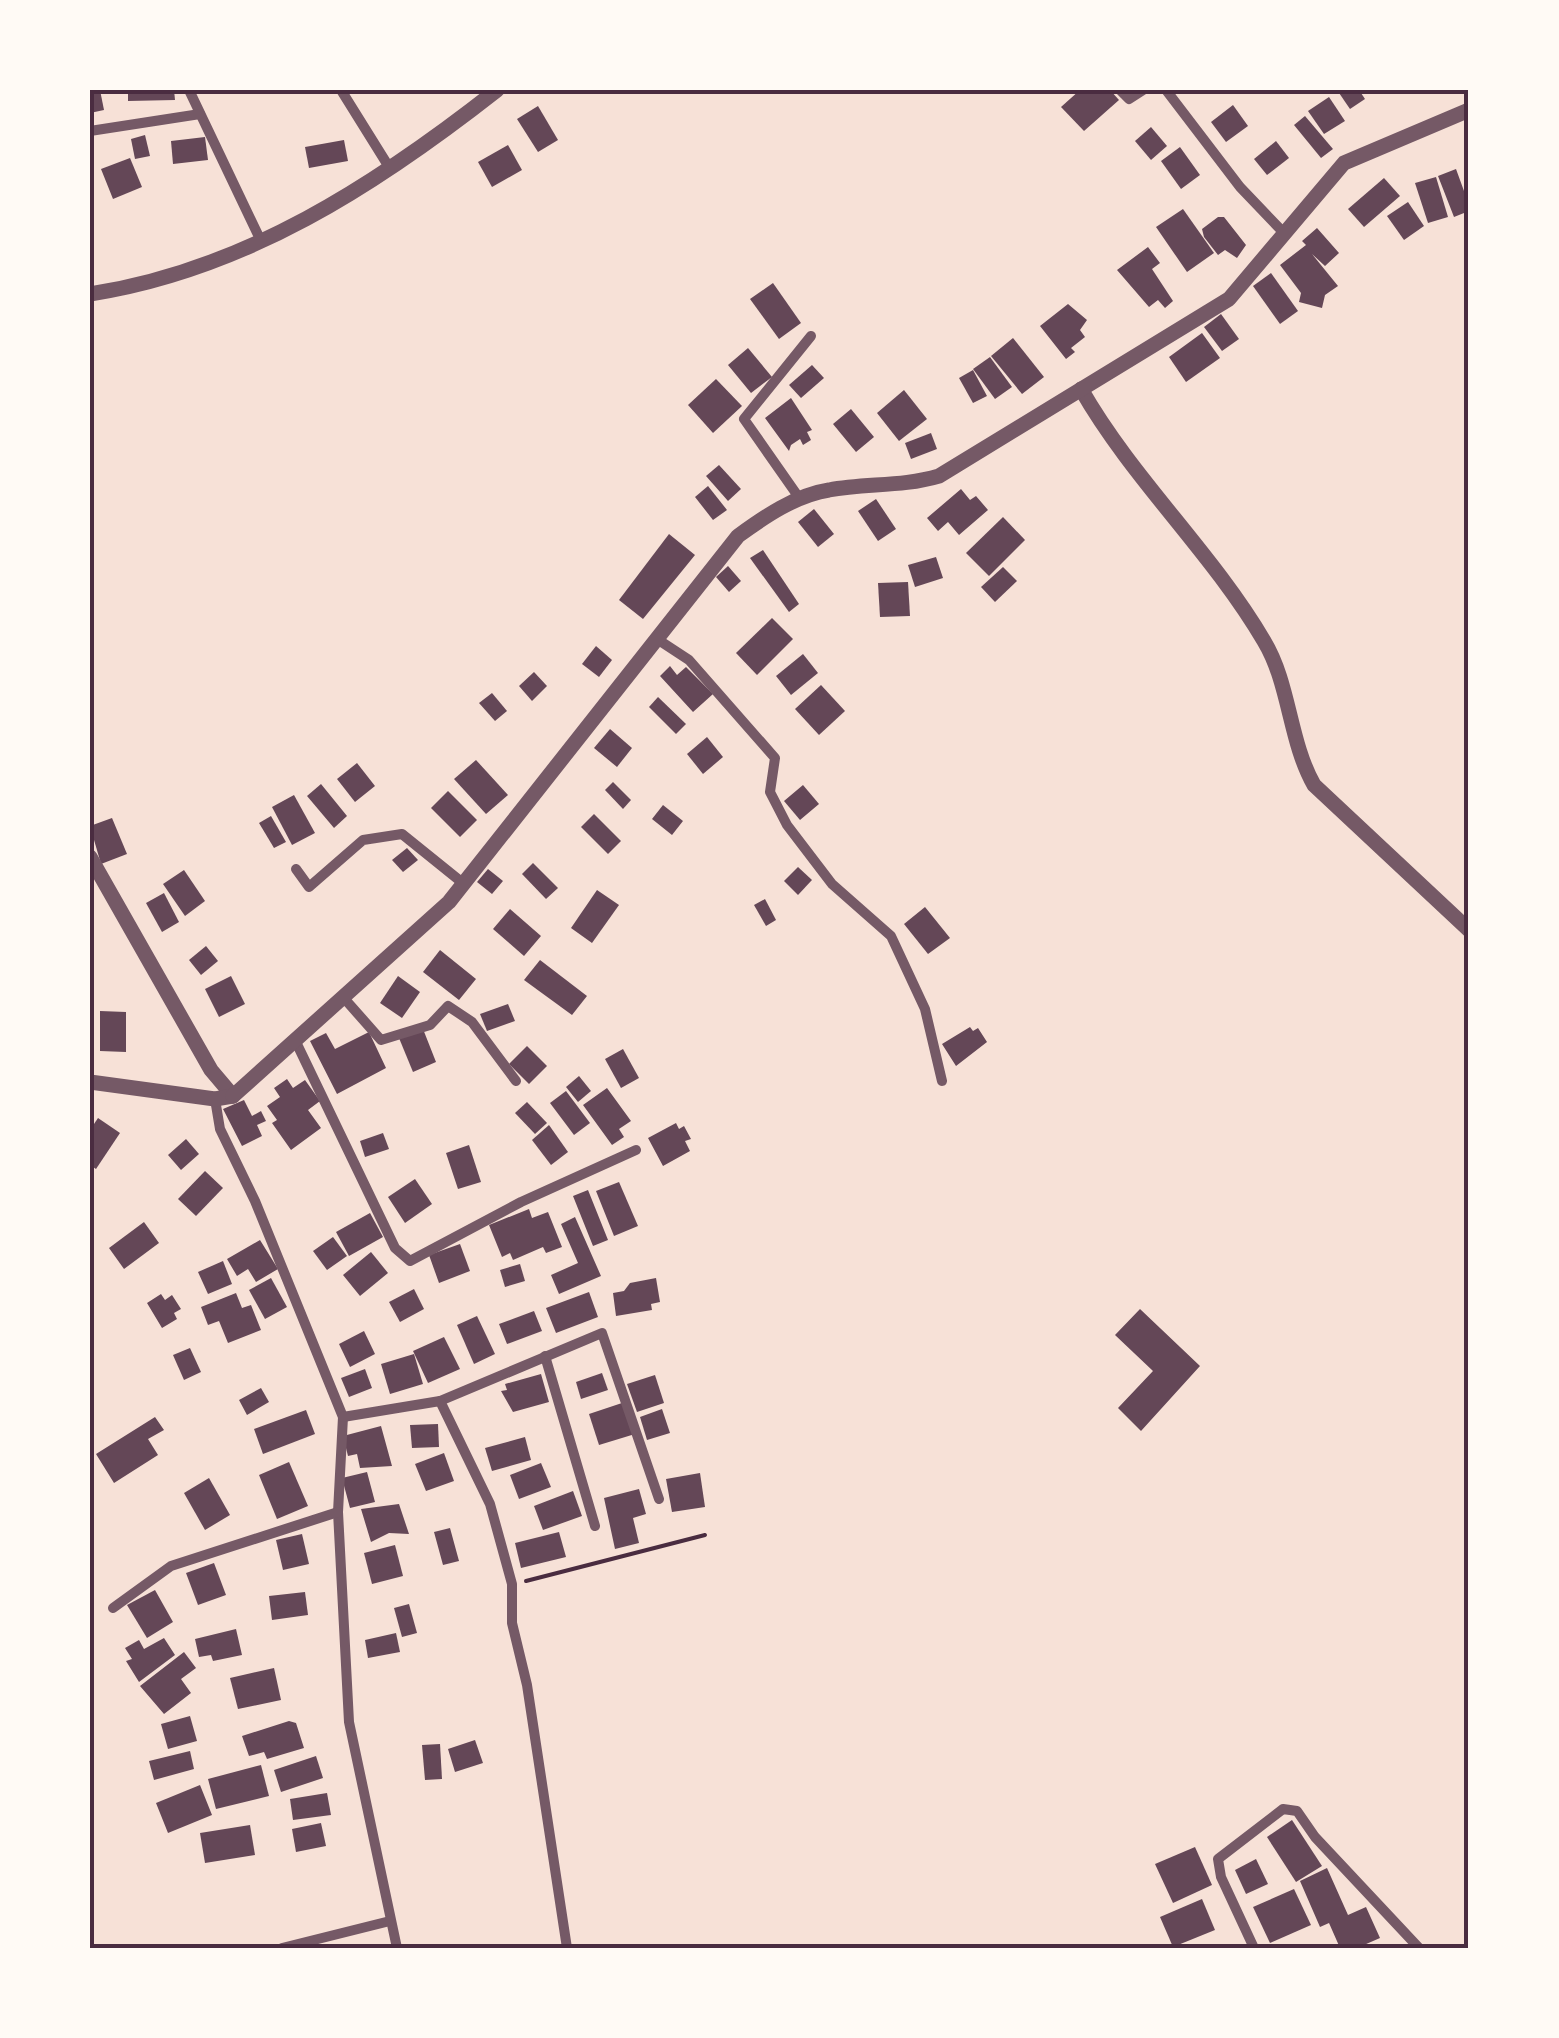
<svg xmlns="http://www.w3.org/2000/svg" width="1559" height="2038" font-family="'Fira Sans Condensed',sans-serif">
	<style>
		.building { fill: #644757 }
		.lines { fill: none; stroke-linecap: round; stroke-linejoin: round }
		.path { stroke: #4a2c40; stroke-width: 4 }
		.minor { stroke: #755966; stroke-width: 10 }
		.tertiary { stroke: #755966; stroke-width: 15 }
		.neatline { fill: none; stroke: #4a2c40; stroke-width: 4 }
	</style>
	<rect width="100%" height="100%" fill="#f7e1d7"/>
	<!-- building -->
	<g class="building">
		<path d="M90 90H100L104 110 90 113Z"/>
		<path d="M128 90H174L175 100 128 101Z"/>
		<path d="M1080 90H1110L1119 100 1084 131 1061 107Z"/>
		<path d="M1337 90H1359L1365 99 1350 109Z"/>
		<path d="M1329 97 1345 121 1324 134 1308 111Z"/>
		<path d="M1233 105 1248 126 1226 142 1211 122Z"/>
		<path d="M538 106 558 140 538 152 517 119Z"/>
		<path d="M1305 116 1333 149 1321 158 1294 125Z"/>
		<path d="M1151 127 1167 146 1151 160 1135 141Z"/>
		<path d="M145 135 150 156 135 159 131 139Z"/>
		<path d="M205 137 208 160 173 164 171 141Z"/>
		<path d="M344 140 348 161 309 168 305 147Z"/>
		<path d="M1276 141 1289 158 1267 175 1254 159Z"/>
		<path d="M508 145 522 170 492 187 478 162Z"/>
		<path d="M1180 147 1200 175 1181 189 1161 161Z"/>
		<path d="M130 158 142 187 113 199 101 169Z"/>
		<path d="M1456 169 1464 191 1469 189V211L1454 217 1438 176Z"/>
		<path d="M1436 177 1448 217 1428 223 1415 183Z"/>
		<path d="M1384 178 1400 196 1364 227 1348 209Z"/>
		<path d="M1408 202 1424 226 1404 240 1387 216Z"/>
		<path d="M1183 209 1214 253 1187 272 1156 227Z"/>
		<path d="M1218 217H1224L1246 245 1237 258 1225 250 1218 255 1204 237 1202 229Z"/>
		<path d="M1317 228 1339 253 1325 266 1312 254 1338 286 1325 295 1322 308 1299 302 1301 293 1280 265 1306 245 1302 241Z"/>
		<path d="M1148 247 1160 263 1152 269 1173 301 1165 308 1158 300 1149 307 1117 270Z"/>
		<path d="M1271 273 1298 311 1280 324 1253 286Z"/>
		<path d="M773 283 801 323 779 339 750 299Z"/>
		<path d="M1068 304 1087 320 1080 330 1085 337 1071 348 1075 352 1066 359 1040 326Z"/>
		<path d="M1221 314 1239 339 1222 351 1204 327Z"/>
		<path d="M1202 333 1220 358 1186 382 1169 357Z"/>
		<path d="M1013 338 1044 377 1022 394 991 356Z"/>
		<path d="M748 348 772 377 751 393 728 365Z"/>
		<path d="M990 357 1012 387 995 399 973 369Z"/>
		<path d="M812 365 824 378 801 398 789 385Z"/>
		<path d="M973 370 987 396 973 403 959 378Z"/>
		<path d="M716 379 742 406 713 433 688 405Z"/>
		<path d="M904 390 927 419 899 441 877 413Z"/>
		<path d="M791 398 812 430 807 432 811 440 803 445 800 439 791 445 789 451 765 418Z"/>
		<path d="M851 409 874 437 856 452 833 424Z"/>
		<path d="M931 433 937 449 911 459 905 443Z"/>
		<path d="M719 465 741 489 728 501 706 476Z"/>
		<path d="M708 486 727 510 713 520 695 497Z"/>
		<path d="M961 489 970 500 976 496 988 510 959 535 948 522 938 531 927 518Z"/>
		<path d="M876 499 896 529 878 541 858 511Z"/>
		<path d="M814 509 834 534 818 547 798 522Z"/>
		<path d="M1003 517 1025 540 989 576 966 553Z"/>
		<path d="M669 534 695 555 643 619 619 600Z"/>
		<path d="M763 550 799 604 789 612 750 558Z"/>
		<path d="M936 557 943 578 915 587 908 565Z"/>
		<path d="M728 566 741 581 729 592 716 577Z"/>
		<path d="M1003 567 1017 581 995 602 981 587Z"/>
		<path d="M908 582 910 616 880 617 878 583Z"/>
		<path d="M772 618 793 639 757 675 736 653Z"/>
		<path d="M596 646 612 660 599 677 582 664Z"/>
		<path d="M803 654 818 673 791 695 776 676Z"/>
		<path d="M670 666 677 675 686 667 713 694 693 712 660 676Z"/>
		<path d="M534 672 547 686 532 701 519 686Z"/>
		<path d="M821 685 845 711 819 735 795 709Z"/>
		<path d="M492 693 507 711 495 721 479 703Z"/>
		<path d="M658 697 686 724 676 734 649 707Z"/>
		<path d="M610 729 632 748 617 767 594 748Z"/>
		<path d="M707 737 723 757 703 774 687 754Z"/>
		<path d="M476 760 508 795 486 814 454 779Z"/>
		<path d="M357 763 375 786 355 802 337 779Z"/>
		<path d="M613 782 631 800 623 809 605 790Z"/>
		<path d="M321 784 347 816 334 828 307 796Z"/>
		<path d="M803 785 819 804 800 820 784 801Z"/>
		<path d="M448 791 477 820 460 837 431 808Z"/>
		<path d="M294 795 315 833 292 845 272 807Z"/>
		<path d="M663 805 683 821 672 835 652 819Z"/>
		<path d="M594 814 621 841 608 854 581 827Z"/>
		<path d="M271 816 286 842 274 848 259 823Z"/>
		<path d="M112 818 127 854 101 864 90 826Z"/>
		<path d="M407 848 418 860 403 872 392 860Z"/>
		<path d="M533 863 558 888 546 899 522 874Z"/>
		<path d="M798 867 812 880 798 895 784 881Z"/>
		<path d="M488 869 503 881 492 894 477 882Z"/>
		<path d="M184 870 205 901 185 916 163 884Z"/>
		<path d="M597 890 619 905 592 943 571 928Z"/>
		<path d="M164 893 179 922 162 932 146 903Z"/>
		<path d="M765 899 776 920 766 926 754 905Z"/>
		<path d="M925 907 950 938 928 954 904 924Z"/>
		<path d="M510 909 541 936 524 956 493 929Z"/>
		<path d="M206 946 218 961 201 975 189 960Z"/>
		<path d="M440 950 476 979 459 1000 423 972Z"/>
		<path d="M540 960 587 996 572 1015 524 980Z"/>
		<path d="M231 976 245 1004 219 1017 205 989Z"/>
		<path d="M398 976 420 992 402 1018 380 1003Z"/>
		<path d="M508 1004 515 1021 487 1031 480 1014Z"/>
		<path d="M100 1011 126 1012V1052L100 1051Z"/>
		<path d="M970 1027 973 1031 978 1028 987 1042 956 1066 942 1044Z"/>
		<path d="M423 1029 436 1062 413 1072 399 1038Z"/>
		<path d="M369 1032 386 1068 337 1094 310 1041 326 1033 335 1049Z"/>
		<path d="M527 1046 547 1066 529 1084 509 1064Z"/>
		<path d="M623 1049 639 1078 621 1088 605 1059Z"/>
		<path d="M579 1076 591 1091 578 1102 566 1087Z"/>
		<path d="M287 1079 293 1088 305 1080 320 1101 308 1110 321 1128 291 1150 272 1123 277 1120 267 1106 280 1097 274 1088Z"/>
		<path d="M607 1088 631 1121 619 1129 624 1137 612 1145 583 1105Z"/>
		<path d="M566 1091 590 1123 574 1135 550 1103Z"/>
		<path d="M244 1100 252 1116 261 1111 266 1121 257 1125 262 1136 242 1146 223 1109Z"/>
		<path d="M527 1102 547 1123 535 1134 515 1113Z"/>
		<path d="M98 1118 120 1133 96 1169 90 1165V1130Z"/>
		<path d="M676 1123 679 1129 684 1126 691 1139 685 1141 690 1151 663 1166 648 1138Z"/>
		<path d="M549 1125 568 1152 551 1165 532 1140Z"/>
		<path d="M383 1133 389 1149 365 1157 360 1141Z"/>
		<path d="M186 1139 199 1154 181 1170 168 1155Z"/>
		<path d="M469 1145 481 1182 458 1189 446 1153Z"/>
		<path d="M205 1171 223 1188 196 1216 178 1199Z"/>
		<path d="M415 1179 432 1204 405 1223 388 1197Z"/>
		<path d="M619 1182 638 1226 614 1236 596 1191Z"/>
		<path d="M588 1190 608 1240 593 1246 573 1196Z"/>
		<path d="M529 1209 532 1218 548 1212 562 1247 546 1253 543 1247 513 1260 510 1253 502 1257 489 1225Z"/>
		<path d="M370 1213 383 1237 349 1256 336 1232Z"/>
		<path d="M575 1217 601 1276 559 1294 551 1275 578 1263 561 1224Z"/>
		<path d="M144 1222 159 1243 124 1269 109 1248Z"/>
		<path d="M333 1237 347 1256 327 1270 313 1251Z"/>
		<path d="M260 1240 278 1269 256 1282 248 1269 237 1276 227 1259Z"/>
		<path d="M460 1244 470 1271 439 1283 429 1255Z"/>
		<path d="M371 1252 388 1273 360 1296 343 1275Z"/>
		<path d="M223 1261 232 1284 208 1294 198 1272Z"/>
		<path d="M520 1264 525 1281 505 1287 500 1270Z"/>
		<path d="M271 1278 287 1307 265 1319 249 1290Z"/>
		<path d="M656 1278 660 1302 651 1304 652 1310 616 1316 613 1293 624 1291 630 1283Z"/>
		<path d="M414 1289 424 1309 400 1322 389 1302Z"/>
		<path d="M589 1292 598 1317 556 1333 546 1308Z"/>
		<path d="M236 1293 242 1308 251 1305 261 1330 228 1343 219 1321 208 1325 201 1307Z"/>
		<path d="M161 1294 165 1300 172 1295 181 1309 174 1313 177 1319 162 1328 147 1303Z"/>
		<path d="M1140 1309 1200 1366 1141 1431 1118 1408 1153 1371 1115 1335Z"/>
		<path d="M534 1311 542 1331 507 1344 499 1324Z"/>
		<path d="M477 1316 495 1354 474 1364 457 1325Z"/>
		<path d="M364 1331 375 1354 350 1367 339 1344Z"/>
		<path d="M444 1337 460 1369 428 1383 413 1351Z"/>
		<path d="M190 1348 201 1372 184 1380 173 1355Z"/>
		<path d="M414 1354 423 1384 390 1394 381 1364Z"/>
		<path d="M365 1369 372 1388 349 1397 341 1378Z"/>
		<path d="M602 1373 608 1390 581 1399 576 1382Z"/>
		<path d="M541 1374 549 1402 513 1412 501 1391 507 1390 505 1384Z"/>
		<path d="M655 1375 664 1403 637 1412 627 1384Z"/>
		<path d="M261 1388 269 1402 247 1415 239 1400Z"/>
		<path d="M625 1402 635 1434 599 1445 589 1414Z"/>
		<path d="M662 1409 670 1433 647 1440 640 1417Z"/>
		<path d="M306 1410 315 1434 263 1454 254 1429Z"/>
		<path d="M155 1417 164 1430 148 1439 158 1455 114 1483 96 1454Z"/>
		<path d="M438 1424 439 1447 412 1448 410 1425Z"/>
		<path d="M381 1426 392 1466 360 1468 357 1454 348 1456 343 1436Z"/>
		<path d="M525 1437 531 1460 492 1471 485 1448Z"/>
		<path d="M444 1453 454 1481 426 1491 415 1464Z"/>
		<path d="M289 1462 308 1506 277 1519 259 1475Z"/>
		<path d="M541 1463 551 1487 519 1499 510 1475Z"/>
		<path d="M367 1472 375 1502 350 1508 342 1478Z"/>
		<path d="M700 1473 705 1507 672 1512 666 1479Z"/>
		<path d="M209 1478 230 1515 205 1530 184 1493Z"/>
		<path d="M639 1489 646 1514 633 1518 639 1543 615 1549 604 1498Z"/>
		<path d="M573 1491 582 1516 543 1530 534 1506Z"/>
		<path d="M399 1504 409 1534 389 1533 371 1542 361 1509Z"/>
		<path d="M450 1528 459 1561 443 1565 434 1532Z"/>
		<path d="M559 1532 566 1557 521 1568 515 1543Z"/>
		<path d="M302 1534 309 1564 283 1570 276 1540Z"/>
		<path d="M395 1545 403 1576 372 1584 364 1553Z"/>
		<path d="M214 1563 226 1595 198 1605 186 1573Z"/>
		<path d="M155 1590 173 1622 147 1638 127 1605Z"/>
		<path d="M305 1592 308 1615 272 1620 269 1596Z"/>
		<path d="M409 1604 417 1633 402 1637 394 1608Z"/>
		<path d="M236 1629 242 1655 213 1661 211 1655 199 1657 195 1639Z"/>
		<path d="M396 1633 400 1652 368 1658 365 1640Z"/>
		<path d="M164 1638 175 1655 139 1682 126 1661 132 1659 125 1648 139 1640 144 1649Z"/>
		<path d="M184 1652 196 1668 181 1679 191 1693 164 1714 140 1686Z"/>
		<path d="M274 1668 281 1700 238 1709 230 1678Z"/>
		<path d="M190 1716 197 1741 168 1749 161 1724Z"/>
		<path d="M289 1721 296 1723 304 1748 267 1759 264 1752 249 1756 242 1736Z"/>
		<path d="M475 1740 483 1763 455 1772 448 1749Z"/>
		<path d="M440 1744 442 1779 425 1780 422 1745Z"/>
		<path d="M190 1751 194 1769 154 1780 149 1761Z"/>
		<path d="M316 1756 323 1778 281 1792 274 1770Z"/>
		<path d="M261 1765 269 1796 216 1809 208 1779Z"/>
		<path d="M200 1785 212 1815 168 1833 156 1803Z"/>
		<path d="M327 1793 331 1815 293 1820 290 1799Z"/>
		<path d="M1292 1820 1322 1866 1296 1882 1267 1837Z"/>
		<path d="M321 1823 326 1846 296 1852 292 1829Z"/>
		<path d="M250 1825 255 1855 205 1863 200 1833Z"/>
		<path d="M1195 1847 1212 1885 1173 1903 1155 1864Z"/>
		<path d="M1256 1859 1268 1884 1246 1894 1235 1870Z"/>
		<path d="M1327 1868 1348 1915 1366 1907 1380 1938 1357 1948H1340L1329 1923 1320 1927 1300 1881Z"/>
		<path d="M1294 1889 1311 1925 1270 1943 1253 1907Z"/>
		<path d="M1202 1899 1215 1930 1173 1947 1160 1917Z"/>
	</g>
	<g class="lines">
		<!-- path -->
		<path class="path" d="M526 1581 705 1535"/>
		<!-- minor -->
		<g class="minor">
			<path d="M189 90 261 241"/>
			<path d="M341 90 389 167"/>
			<path d="M1120 90 1129 99 1143 90"/>
			<path d="M1166 90 1240 187 1283 232"/>
			<path d="M90 131 200 114"/>
			<path d="M800 499 744 419 811 336"/>
			<path d="M657 639 689 660 775 758 770 792 787 825 832 884 891 936 925 1009 942 1081"/>
			<path d="M296 869 309 887 363 840 402 834 464 884"/>
			<path d="M343 997 381 1040 430 1025 448 1006 472 1022 516 1081"/>
			<path d="M295 1040 395 1248 410 1261 521 1202 636 1150"/>
			<path d="M215 1099 220 1129 255 1201 343 1417 338 1512 349 1722 397 1948"/>
			<path d="M545 1356 595 1526"/>
			<path d="M440 1401 602 1333 659 1499"/>
			<path d="M343 1417 440 1401 490 1504 512 1584V1623L527 1685 567 1948"/>
			<path d="M113 1608 171 1566 338 1512"/>
			<path d="M282 1948 390 1921"/>
			<path d="M1254 1948 1221 1877 1218 1859 1283 1809 1297 1811 1315 1837 1419 1948"/>
		</g>
		<!-- tertiary -->
		<g class="tertiary">
			<path d="M90 294C245 270 376 185 497 90"/>
			<path d="M1081 389C1133 480 1211 551 1264 641 1290 684 1289 741 1314 785L1469 930"/>
			<path d="M90 857 211 1070 233 1096"/>
			<path d="M90 1082 215 1099 233 1096"/>
			<path d="M233 1096 449 902 738 536C764 517 796 495 829 490 866 483 902 487 939 476L1229 299 1344 163 1469 110"/>
		</g>
	</g>
	<!-- border -->
	<rect width="1559" height="2038" fill="none" stroke="#fffaf5" stroke-width="185"/>
	<rect x="92" y="92" width="1374" height="1854" class="neatline"/>
</svg>
